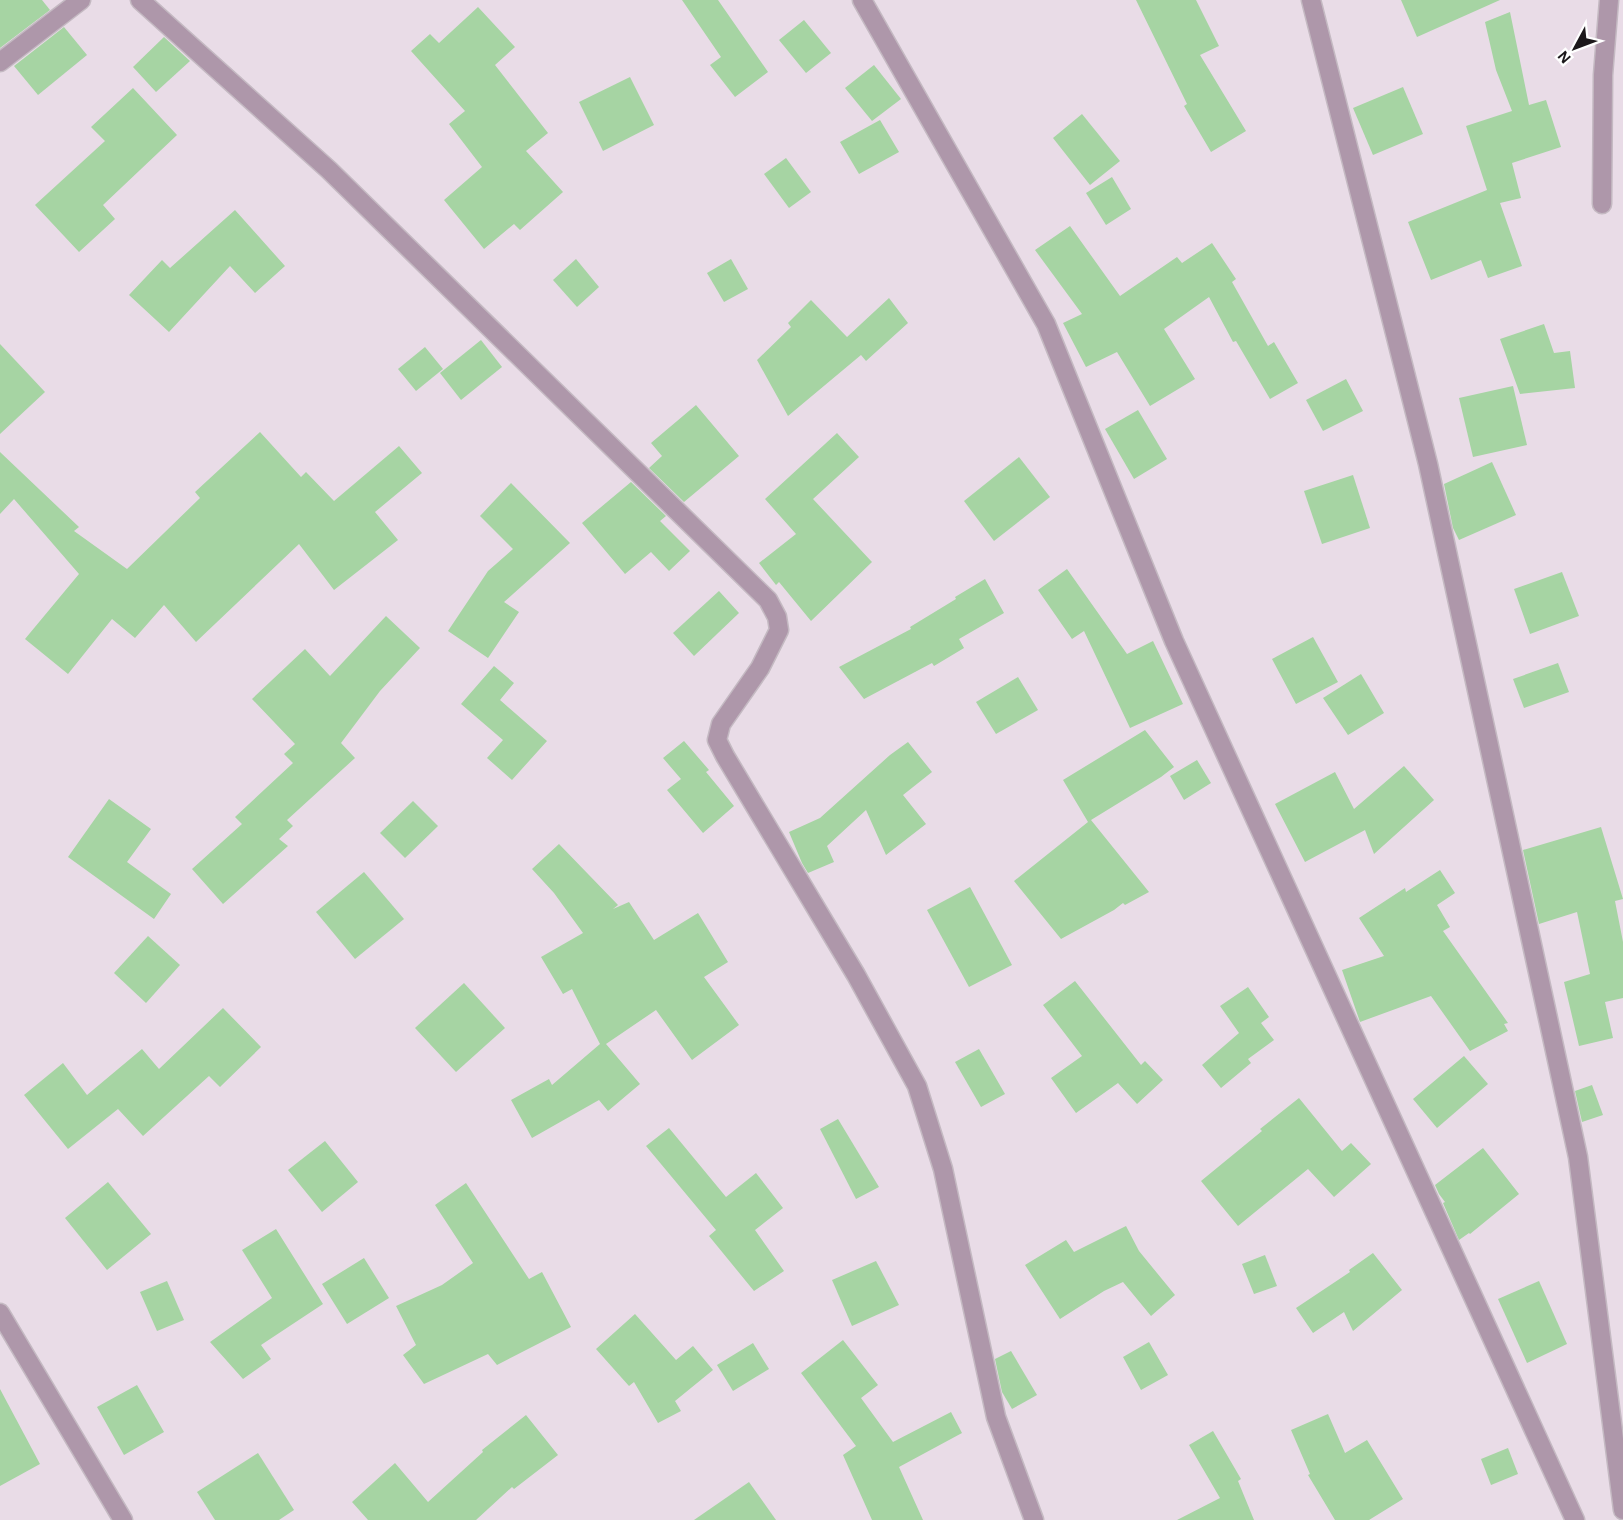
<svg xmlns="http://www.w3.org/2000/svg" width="1623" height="1520" font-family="'Alegreya Sans',sans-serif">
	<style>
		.building { fill: #a6d4a3 }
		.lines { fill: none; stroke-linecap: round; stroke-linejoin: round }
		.minor-casing { stroke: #c4b9c2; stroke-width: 21 }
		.minor { stroke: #ae97aa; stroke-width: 18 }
	</style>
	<rect width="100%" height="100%" fill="#e9dce7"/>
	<!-- building -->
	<g class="building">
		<path d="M0 0H42L50 10 0 48Z"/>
		<path d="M682 0H718L768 72 735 97 710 65 721 57Z"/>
		<path d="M1136 0H1196L1219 46 1200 55 1246 131 1211 152 1184 106 1187 104Z"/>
		<path d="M1401 0H1500L1417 37Z"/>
		<path d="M478 7 515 47 495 65 548 133 526 151 563 192 520 230 514 224 484 249 444 200 482 167 449 124 465 111 411 51 430 34 439 43Z"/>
		<path d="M1510 12 1529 105 1546 100 1561 147 1512 163 1521 198 1500 203 1522 266 1488 278 1481 260 1431 280 1408 222 1487 190 1466 126 1512 111 1496 70 1485 22Z"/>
		<path d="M804 20 831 53 806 73 779 40Z"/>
		<path d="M64 27 87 55 38 95 14 66Z"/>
		<path d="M164 37 190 61 156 92 133 67Z"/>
		<path d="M874 65 901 99 872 121 845 88Z"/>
		<path d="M630 77 654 125 603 151 579 102Z"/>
		<path d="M1403 87 1423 134 1373 155 1353 108Z"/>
		<path d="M133 88 177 135 103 205 115 219 79 252 35 205 105 141 91 127Z"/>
		<path d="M1082 114 1120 161 1090 185 1053 138Z"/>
		<path d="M880 120 899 152 859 174 840 142Z"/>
		<path d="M786 158 811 192 789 208 764 174Z"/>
		<path d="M1112 177 1131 209 1106 225 1086 193Z"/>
		<path d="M235 210 285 266 255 293 230 266 169 332 129 295 162 260 170 268Z"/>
		<path d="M1070 226 1120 296 1177 257 1182 263 1212 243 1236 279 1232 282 1268 346 1274 342 1298 383 1270 399 1236 341 1233 342 1209 297 1164 329 1195 379 1150 406 1117 352 1086 367 1063 323 1082 314 1035 250Z"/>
		<path d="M576 259 599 287 577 307 553 280Z"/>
		<path d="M731 259 748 289 724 302 707 273Z"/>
		<path d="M889 298 908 323 866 361 861 355 788 416 757 360 791 327 788 323 811 300 847 337Z"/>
		<path d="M1544 324 1554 353 1570 351 1575 388 1520 394 1500 339Z"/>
		<path d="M481 340 502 367 461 400 440 373Z"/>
		<path d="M0 344 45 392 0 434Z"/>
		<path d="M425 347 443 369 416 391 398 369Z"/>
		<path d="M1346 379 1363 411 1323 431 1306 400Z"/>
		<path d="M1513 386 1527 445 1473 457 1459 398Z"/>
		<path d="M696 405 739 456 684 502 649 468 662 456 651 443Z"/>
		<path d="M1138 410 1167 459 1134 479 1105 429Z"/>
		<path d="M260 432 301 477 306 472 334 501 399 446 422 473 375 512 398 540 334 590 299 544 196 642 164 605 135 638 112 619 68 674 25 639 79 574 14 499 0 514V452L79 527 74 531 127 569 200 498 195 492Z"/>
		<path d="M837 433 859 457 813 499 872 562 811 621 779 582 776 585 759 563 796 534 765 499Z"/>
		<path d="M1019 457 1050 497 994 541 964 501Z"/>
		<path d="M1492 462 1516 515 1459 540 1453 528 1444 484Z"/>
		<path d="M1353 475 1370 528 1322 544 1304 491Z"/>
		<path d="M631 482 666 516 660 521 690 551 669 571 651 552 625 574 582 523Z"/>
		<path d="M511 483 570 543 504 602 519 612 488 658 448 631 488 571 513 549 480 516Z"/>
		<path d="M1067 569 1127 654 1153 641 1183 704 1130 728 1084 631 1072 639 1038 590Z"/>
		<path d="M1562 572 1579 616 1530 634 1514 589Z"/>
		<path d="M985 579 1004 613 959 639 964 648 934 666 932 663 864 699 839 667 911 629 910 627 956 599 955 597Z"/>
		<path d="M719 591 739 613 694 656 673 633Z"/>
		<path d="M386 616 420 648 380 691 341 743 355 758 287 820 293 826 279 839 288 846 223 904 192 869 242 824 235 817 293 763 284 754 295 744 252 699 305 649 330 676Z"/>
		<path d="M1313 637 1338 682 1296 704 1272 659Z"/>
		<path d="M1558 663 1569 692 1524 708 1513 679Z"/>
		<path d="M494 666 514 683 500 700 547 741 512 780 487 758 503 740 461 704Z"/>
		<path d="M1361 674 1384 713 1348 735 1323 698Z"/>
		<path d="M1018 677 1038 710 996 734 976 702Z"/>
		<path d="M1145 730 1174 767 1161 777 1091 820 1149 892 1125 905 1123 903 1114 910 1061 939 1014 881 1088 822 1063 780Z"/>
		<path d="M684 741 709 770 706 772 734 806 703 833 667 790 681 779 663 758Z"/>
		<path d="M908 742 932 772 903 795 926 824 886 855 866 810 827 846 834 862 808 873 802 863 789 832 820 818 890 755Z"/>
		<path d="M1197 760 1211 783 1184 800 1170 776Z"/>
		<path d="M1404 766 1434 800 1374 854 1365 830 1305 862 1275 804 1335 772 1354 809Z"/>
		<path d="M109 799 151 829 127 862 171 894 154 919 68 857Z"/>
		<path d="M413 801 438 826 405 858 380 833Z"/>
		<path d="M1601 827 1623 899 1615 901 1623 942V998L1605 1002 1613 1038 1579 1046 1564 982 1590 974 1577 912 1539 924 1523 850Z"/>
		<path d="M559 844 618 905 613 909 629 902 654 940 698 913 728 962 704 977 739 1025 692 1060 656 1010 606 1044 640 1084 608 1111 599 1100 532 1138 511 1100 549 1079 552 1085 600 1044 572 989 563 994 541 957 583 933 554 893 532 869Z"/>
		<path d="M1440 870 1455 893 1437 905 1450 927 1443 931 1508 1023 1504 1024 1508 1031 1470 1051 1431 996 1360 1022 1342 970 1384 956 1359 918 1405 888 1406 892Z"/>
		<path d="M364 872 404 919 355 959 316 912Z"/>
		<path d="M970 887 1012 965 969 987 927 910Z"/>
		<path d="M148 936 180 965 146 1003 114 973Z"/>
		<path d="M1075 981 1141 1065 1145 1061 1163 1080 1137 1104 1118 1083 1076 1113 1051 1078 1082 1056 1043 1005Z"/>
		<path d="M464 983 505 1028 456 1072 415 1028Z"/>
		<path d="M1248 987 1269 1017 1261 1023 1274 1040 1248 1059 1251 1063 1221 1088 1202 1065 1239 1033 1220 1006Z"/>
		<path d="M223 1008 261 1047 220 1087 209 1076 143 1136 118 1109 68 1149 24 1095 63 1063 87 1095 142 1049 159 1069Z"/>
		<path d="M979 1049 1005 1094 981 1107 955 1062Z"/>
		<path d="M1464 1056 1488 1084 1437 1128 1413 1099Z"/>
		<path d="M1592 1085 1603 1115 1582 1122 1575 1091Z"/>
		<path d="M1299 1098 1342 1151 1351 1143 1371 1164 1334 1197 1308 1169 1238 1226 1201 1181 1262 1131 1260 1129Z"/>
		<path d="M838 1119 879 1187 856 1199 820 1129Z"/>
		<path d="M669 1128 726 1197 756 1173 783 1208 755 1230 784 1271 754 1291 709 1236 716 1230 646 1146Z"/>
		<path d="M325 1141 358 1182 322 1212 288 1170Z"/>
		<path d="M1483 1148 1519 1194 1470 1234 1469 1233 1459 1240 1443 1203 1445 1202 1439 1194 1435 1185Z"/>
		<path d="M108 1182 151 1234 107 1270 65 1218Z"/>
		<path d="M466 1183 529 1279 542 1272 571 1327 497 1365 488 1354 424 1384 403 1355 416 1345 396 1306 442 1285 473 1263 435 1205Z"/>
		<path d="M1126 1226 1139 1251 1175 1295 1151 1316 1123 1282 1104 1291 1060 1319 1025 1265 1066 1240 1074 1252Z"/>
		<path d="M276 1229 323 1304 261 1345 271 1359 243 1379 210 1342 272 1298 242 1250Z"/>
		<path d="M1373 1253 1402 1290 1353 1331 1344 1312 1313 1333 1296 1308 1350 1272 1349 1270Z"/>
		<path d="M1265 1255 1277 1286 1254 1294 1242 1264Z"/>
		<path d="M364 1258 389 1298 347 1324 322 1284Z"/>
		<path d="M876 1261 899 1305 852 1326 832 1280Z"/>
		<path d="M167 1281 184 1320 157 1331 140 1292Z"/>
		<path d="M1539 1281 1567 1344 1527 1363 1498 1299Z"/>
		<path d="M635 1314 676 1360 693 1346 713 1370 675 1401 681 1411 658 1423 634 1382 629 1386 596 1349Z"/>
		<path d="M843 1340 878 1385 861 1398 893 1442 951 1412 962 1433 899 1467 923 1520H872L843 1455 856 1446 801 1373Z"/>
		<path d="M1149 1342 1168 1375 1141 1390 1123 1357Z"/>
		<path d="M753 1343 769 1369 733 1391 717 1365Z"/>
		<path d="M1011 1351 1037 1395 1012 1409 1002 1392 995 1359Z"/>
		<path d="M137 1385 164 1432 124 1455 97 1407Z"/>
		<path d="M0 1389 40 1464 0 1486Z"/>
		<path d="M1328 1414 1345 1453 1367 1440 1403 1499 1369 1520H1335L1308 1475 1310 1474 1291 1430Z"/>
		<path d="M526 1415 558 1455 514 1489 512 1487 476 1520H368L352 1502 395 1463 428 1502 483 1452 482 1450Z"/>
		<path d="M1213 1431 1241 1479 1238 1481 1254 1520H1177L1220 1498 1189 1445Z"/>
		<path d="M1508 1448 1518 1474 1491 1485 1481 1459Z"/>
		<path d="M258 1453 294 1510 279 1520H215L197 1492Z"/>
		<path d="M749 1482 776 1520H694Z"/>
	</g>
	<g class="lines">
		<!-- minor casing -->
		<g class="minor-casing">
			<g id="minor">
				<path d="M140 0 329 170 768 600 777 617 779 630 760 668 721 724 717 740 725 756 856 975 917 1086 943 1169 996 1417 1034 1520"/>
				<path d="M862 0 1046 324 1174 641 1575 1520"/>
				<path d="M1311 0 1428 464 1578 1157 1623 1510"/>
				<path d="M0 62 81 0"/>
				<path d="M1602 204 1603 75 1609 0"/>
				<path d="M0 1313 123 1520"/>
			</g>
		</g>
		<!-- minor -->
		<use href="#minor" class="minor"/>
	</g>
	<!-- north arrow -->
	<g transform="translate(1575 48) rotate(229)" stroke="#ffffff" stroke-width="4.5" paint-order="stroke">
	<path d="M0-4.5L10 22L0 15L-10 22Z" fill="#1c181b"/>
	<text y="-9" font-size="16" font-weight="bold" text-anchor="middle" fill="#1c181b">N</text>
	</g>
</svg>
